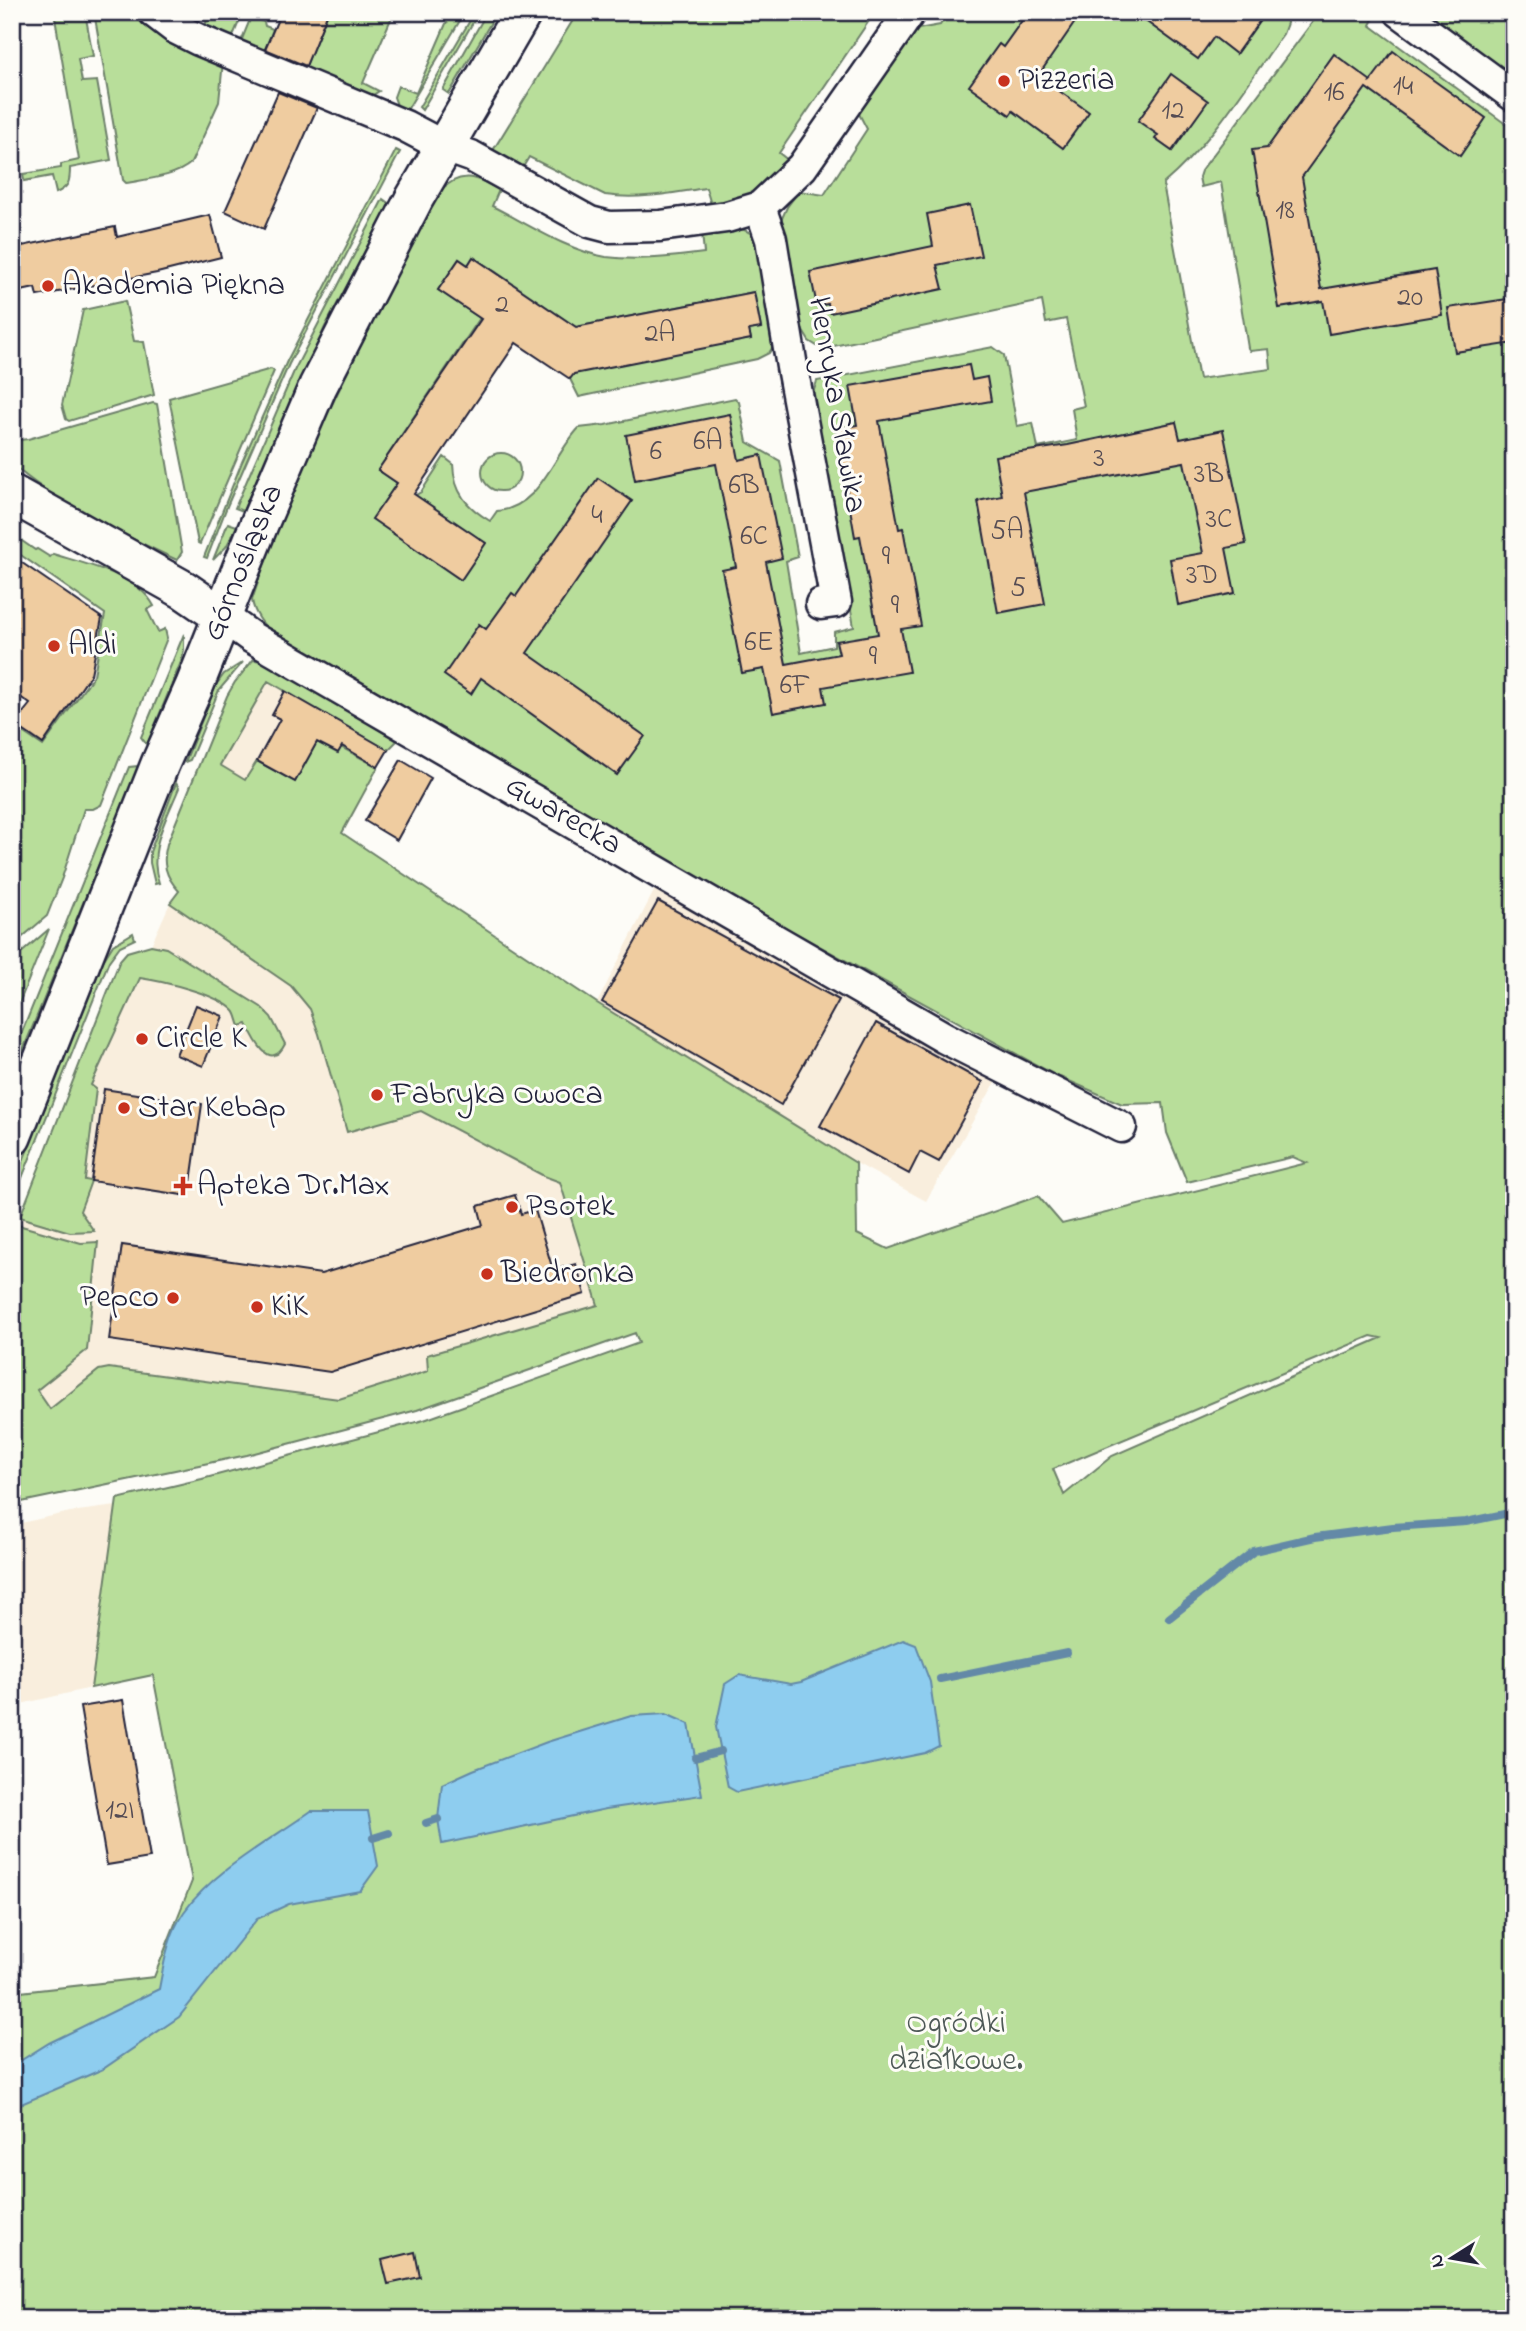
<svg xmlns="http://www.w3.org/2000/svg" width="1526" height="2331" font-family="'Indie Flower',sans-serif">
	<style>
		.built { fill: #f9eedd }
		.green { fill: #b8de9a; stroke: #6d806a; stroke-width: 2; fill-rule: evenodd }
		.water { fill: #8ecdef; stroke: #6389a7; stroke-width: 2 }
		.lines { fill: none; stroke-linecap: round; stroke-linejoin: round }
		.stream { stroke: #6389a7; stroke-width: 8 }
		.building { fill: #efcca0; stroke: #22223b; stroke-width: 2 }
		.minor-casing { stroke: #22223b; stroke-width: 35 }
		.tertiary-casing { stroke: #22223b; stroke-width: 42 }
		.minor { stroke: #fdfcf7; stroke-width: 30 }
		.tertiary { stroke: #fdfcf7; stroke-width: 37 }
		.poi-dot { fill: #c8321e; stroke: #fdfcf7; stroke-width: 2.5 }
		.labels { text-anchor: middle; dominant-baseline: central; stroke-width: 6; stroke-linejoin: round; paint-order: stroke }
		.number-label { font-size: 28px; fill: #554c54 }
		.poi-label { font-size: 32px; fill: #22223b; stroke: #fdfcf7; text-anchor: start }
		.street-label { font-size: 32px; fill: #22223b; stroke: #fdfcf7 }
		.park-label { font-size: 32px; fill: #4f5a58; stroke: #fdfcf7 }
	</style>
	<rect width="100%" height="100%" fill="#fdfcf7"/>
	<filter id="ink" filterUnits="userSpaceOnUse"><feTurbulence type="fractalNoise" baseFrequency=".0143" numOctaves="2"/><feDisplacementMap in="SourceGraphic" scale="14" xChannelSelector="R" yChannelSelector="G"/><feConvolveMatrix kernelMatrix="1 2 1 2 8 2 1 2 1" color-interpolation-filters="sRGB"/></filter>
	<g filter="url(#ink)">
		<!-- built -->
		<g class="built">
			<path d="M268 680 388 750 342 833 328 847 220 765Z"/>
			<path d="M656 887 997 1080 926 1201 856 1163 597 1003Z"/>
			<path d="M179 891 587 1168 636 1333 417 1410 247 1455 12 1504V1235L120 960 127 952 151 945 170 903Z"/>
			<path d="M116 1506 91 1688 12 1706V1525L70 1512Z"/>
		</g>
		<!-- green -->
		<g class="green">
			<path d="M94 12H139L149 24 223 61 219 102 191 163C175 177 147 179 126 183L123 180Z"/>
			<path d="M208 12H243L231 41 205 29Z"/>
			<path d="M328 12H394L363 83 379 91 370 97 240 44 251 17 264 22 265 26 273 29 266 48 306 66Z"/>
			<path d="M451 12H465L407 110 398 108 394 97 398 86 416 93Z"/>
			<path d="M475 12H479L422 110 419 107Z"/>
			<path d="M487 12H497L449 94 443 90Z"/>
			<path d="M578 12H875L779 153 794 165 754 196 712 208 706 188C673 193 638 200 605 195L529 157 519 174 489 157Z"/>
			<path d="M949 12H1286L1287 23 1283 34C1246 85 1212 143 1163 184L1199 379 1271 369 1269 349 1250 351 1248 348 1221 182 1201 187 1199 177 1201 171 1320 12H1377L1370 25 1514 130 1509 143 1514 147V2319H12V1993L154 1977 192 1881 153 1675 91 1688 117 1499 202 1479 424 1420 639 1343 635 1333 417 1410 247 1455 12 1504V1235L18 1225 81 1243 98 1242 87 1350 37 1390 50 1409 99 1370 109 1368 339 1399 428 1371 427 1355 598 1305 560 1182 544 1176 421 1111 347 1132 319 1034 310 1009 291 986 170 903 179 891C165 876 162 863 167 844L227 696 235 682 253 660 267 661 397 741 388 750 268 681 220 765 245 780 257 761 295 782 317 742 337 753 341 747 378 767 342 833 597 1003 856 1163 857 1234 888 1249 1038 1196 1062 1224 1307 1163 1293 1157 1187 1182 1167 1133 1163 1103 1122 1104 1053 1074 788 929 272 634C263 624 254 614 252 600 299 457 371 326 439 192 460 170 475 176 499 190L492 206C526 223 568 251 606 257 638 261 673 257 704 253L702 233C722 229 744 222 758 240L774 345 769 353 757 359 579 397 570 379 576 371 751 339 749 330 761 328 754 292 576 327 474 257 468 265 459 259 438 290 480 318 378 470 397 483 373 519 421 492 444 457 453 464C454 493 467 507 490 521L497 511C540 508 553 455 579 428L605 425 735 398 739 402 747 442 780 461 798 557 786 561 801 653 834 646V632L854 627 813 393 817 381 993 347 1004 355 1017 426 1033 423 1038 448 1077 440 1072 409 1084 406 1066 319 1046 323 1042 301 829 347 817 346 809 341 798 323 779 225 787 207 799 191 824 195 867 129 857 110 913 30 940 25ZM1371 1336 1381 1338 1112 1456 1064 1495 1053 1469Z"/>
			<path d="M1423 12H1514V78Z"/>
			<path d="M79 15 86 18 93 56 78 59 82 82 97 81 111 160 70 168C70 182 69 187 56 193L52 176 24 181 23 174 61 168V164L79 160 55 18 58 16Z"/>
			<path d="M396 150 400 152 289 364 228 504 207 558 204 557 242 462 287 361Z"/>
			<path d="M383 199 390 204 325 327 243 511 235 508 295 369Z"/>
			<path d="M125 301 134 341 144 342 154 395 69 421 66 419 62 405 83 310Z"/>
			<path d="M271 369 274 371 200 544 198 543 169 398Z"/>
			<path d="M153 403 157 404 182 552 177 560C127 537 52 501 12 464V441L28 439Z"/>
			<circle cx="501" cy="472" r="19"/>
			<path d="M228 523 237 526 226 547 213 560Z"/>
			<path d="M12 534 35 550 37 549 50 557 53 554C85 564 138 575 154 606L147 610 158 632 165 629 167 638 101 805 93 809H84L62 878 47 916 12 946V725L43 746 94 675 105 614 15 551 17 548 12 545Z"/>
			<path d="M184 634V650L181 662 147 745 141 737Z"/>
			<path d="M243 662 219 690 190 760 185 762 216 685 224 674Z"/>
			<path d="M139 766 19 1060 12 1057 129 767Z"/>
			<path d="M176 783 179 788C167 818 147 849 159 883L155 884 150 863V852Z"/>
			<path d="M49 929 12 1021V961Z"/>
			<path d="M133 933 135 939 120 946 109 961 18 1188 13 1186 103 961 113 945Z"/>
			<path d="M151 945 166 948 261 1007 271 1017 285 1044C270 1074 253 1037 247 1024L240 1026C238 1022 237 1014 234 1011 219 994 161 981 140 978L91 1085 96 1089 85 1180 91 1181 80 1211 94 1231 70 1232 20 1217 120 960 127 952Z"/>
		</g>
		<!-- water -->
		<g class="water">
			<path d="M903 1640 916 1645 930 1682 939 1746 925 1753 737 1792 728 1787 716 1727 725 1684 739 1675 791 1684 801 1682Z"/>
			<path d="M666 1714 689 1724 702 1795 606 1809 442 1844 438 1819 442 1784 473 1770 547 1742 631 1716Z"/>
			<path d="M311 1811H368L378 1866 360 1891 289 1904 257 1919 179 2017 103 2069 12 2108V2066L49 2043 159 1989C164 1963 168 1935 184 1912 214 1870 269 1841 311 1811Z"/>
		</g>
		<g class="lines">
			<!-- stream -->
			<g class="stream">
				<path d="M1169 1618 1254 1551 1315 1537 1393 1527 1466 1522 1514 1512"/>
				<path d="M940 1679 1067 1653"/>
				<path d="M695 1758 721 1751"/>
				<path d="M426 1823 438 1819"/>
				<path d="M373 1838 389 1833"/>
			</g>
		</g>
		<!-- building -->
		<g class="building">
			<path d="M281 12H328L306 66 265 49Z"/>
			<path d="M1028 12H1082L1038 76 1089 112 1063 148 1013 111 1010 115 969 86 999 44 1003 47Z"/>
			<path d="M1133 12H1266L1236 54 1214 37 1198 59Z"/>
			<path d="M1393 51 1486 118 1460 156 1366 88 1302 177 1321 289 1435 270 1442 315 1329 334 1323 301 1279 308 1252 150 1267 148 1334 54 1371 81 1369 83Z"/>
			<path d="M1171 74 1208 101 1172 151 1155 139 1158 135 1138 121Z"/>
			<path d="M278 92 317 108 264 229 225 211Z"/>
			<path d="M970 205 981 256 937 265 943 289 830 313 828 304 817 306 810 272 933 246 927 214Z"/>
			<path d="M210 215 221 257 157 273 37 296 35 288 12 293V248L115 227 117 237Z"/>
			<path d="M473 257 576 327 754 292 761 328 749 330 751 339 574 374 570 379 516 343 414 494 486 543 461 580 372 519 397 483 378 470 481 319 438 290 459 259 468 265Z"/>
			<path d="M1514 298V343L1455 352 1448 308Z"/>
			<path d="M969 365 972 380 987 377 991 401 879 421 899 529 903 528 921 626 901 629 909 672 823 687 826 703 773 713 764 669 742 673 722 570 736 567 716 464 635 480 626 435 730 414 739 460 761 455 782 558 766 562 786 664 839 654 836 641 878 634 860 536 855 537 836 429 857 425 850 386Z"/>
			<path d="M1176 422 1180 439 1223 430 1246 544 1226 548 1235 593 1178 605 1170 559 1203 553 1184 462 1024 492 1045 604 998 613 978 501 1002 496 995 456 1068 445Z"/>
			<path d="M598 478 632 501 527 653 645 736 617 775 481 678 471 694 444 675 479 624 486 629 512 593 516 596Z"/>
			<path d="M12 556 102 618 91 674 43 744 14 724 30 704 12 691Z"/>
			<path d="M285 691 388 750 378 767 342 746 338 753 317 742 295 782 257 761 280 719 272 715Z"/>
			<path d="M401 760 431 778 397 840 365 821Z"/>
			<path d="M658 901 839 1000 781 1105 602 1002Z"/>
			<path d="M196 1005 223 1016 203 1066 176 1055Z"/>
			<path d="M876 1023 983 1082 939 1162 920 1152 909 1174 820 1126Z"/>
			<path d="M104 1089 202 1104 189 1196 91 1181Z"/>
			<path d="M515 1195 521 1214 535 1210 553 1270 576 1264 585 1294 330 1372 109 1340 122 1245 321 1274 483 1225 478 1206Z"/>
			<path d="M123 1700 150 1858 107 1865 80 1707Z"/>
			<path d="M415 2252 420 2277 388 2284 382 2260Z"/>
		</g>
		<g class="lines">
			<!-- minor casing -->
			<g class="minor-casing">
				<g id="minor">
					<path d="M154 12 175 28 199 40 405 126 443 146 471 156 590 222 609 227 660 226 727 217 760 207 802 167 910 12"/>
					<path d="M1400 12 1514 96"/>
					<path d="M760 207 771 239 792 367 836 602 821 604"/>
					<path d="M222 616 251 637 945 1038 1121 1127"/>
				</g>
			</g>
			<!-- tertiary casing -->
			<g class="tertiary-casing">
				<g id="tertiary">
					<path d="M12 494 184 590 222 616"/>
					<path d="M12 1137 160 764 194 687 260 522 318 386 414 199 523 12"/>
				</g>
			</g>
			<!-- minor -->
			<use href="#minor" class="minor"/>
			<!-- tertiary -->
			<use href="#tertiary" class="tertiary"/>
		</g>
	</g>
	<!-- markers -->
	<g class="poi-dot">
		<circle cx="1004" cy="81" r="7"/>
		<circle cx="48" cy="286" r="7"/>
		<circle cx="54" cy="646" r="7"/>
		<circle cx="142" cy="1039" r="7"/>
		<circle cx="377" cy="1095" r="7"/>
		<circle cx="124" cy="1108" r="7"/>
		<path d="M179.5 1175.5h7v7h7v7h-7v7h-7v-7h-7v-7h7z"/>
		<circle cx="512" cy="1207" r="7"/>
		<circle cx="487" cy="1274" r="7"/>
		<circle cx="173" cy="1298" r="7"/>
		<circle cx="257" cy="1307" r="7"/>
	</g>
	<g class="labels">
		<!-- number labels -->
		<g class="number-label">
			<text x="1403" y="87">14</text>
			<text x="1334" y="93">16</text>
			<text x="1173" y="111">12</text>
			<text x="1285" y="211">18</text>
			<text x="1410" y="298">20</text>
			<text x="502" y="305">2</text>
			<text x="660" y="334">2A</text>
			<text x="708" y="442">6A</text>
			<text x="656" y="452">6</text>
			<text x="1099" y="459">3</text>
			<text x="1209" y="475">3B</text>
			<text x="744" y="486">6B</text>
			<text x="597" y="516">4</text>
			<text x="1219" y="520">3C</text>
			<text x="1007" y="531">5A</text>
			<text x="754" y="537">6C</text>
			<text x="886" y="557">9</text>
			<text x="1202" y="576">3D</text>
			<text x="1018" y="588">5</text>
			<text x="895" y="606">9</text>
			<text x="759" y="643">6E</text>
			<text x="873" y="657">9</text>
			<text x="795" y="686">6F</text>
			<text x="120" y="1811">12I</text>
		</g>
		<!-- poi labels -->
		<g class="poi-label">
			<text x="1018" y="81">Pizzeria</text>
			<text x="62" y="286">Akademia Piękna</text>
			<text x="68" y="646">Aldi</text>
			<text x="156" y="1039">Circle K</text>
			<text x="391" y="1095">Fabryka Owoca</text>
			<text x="138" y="1108">Star Kebap</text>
			<text x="197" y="1186">Apteka Dr.Max</text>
			<text x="526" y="1207">Psotek</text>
			<text x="501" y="1274">Biedronka</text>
			<text x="159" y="1298" text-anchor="end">Pepco</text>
			<text x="271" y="1307">KiK</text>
		</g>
		<!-- street labels -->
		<g class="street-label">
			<text transform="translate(836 405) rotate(80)">Henryka Sławika</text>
			<text transform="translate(244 563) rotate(-68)">Górnośląska</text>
			<text transform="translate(563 816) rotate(30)">Gwarecka</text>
		</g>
		<!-- park labels -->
		<g class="park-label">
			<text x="956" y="2024">Ogródki<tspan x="956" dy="37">działkowe.</tspan></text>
		</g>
	</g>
	<!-- margin -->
	<rect width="1526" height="2331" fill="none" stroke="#fdfcf7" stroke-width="42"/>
	<rect x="21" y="21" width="1484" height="2289" fill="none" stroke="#22223b" stroke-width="2.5" filter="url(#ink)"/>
	<!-- north arrow -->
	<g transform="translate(1452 2258) rotate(259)" stroke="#fdfcf7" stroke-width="5" paint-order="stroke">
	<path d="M0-5L12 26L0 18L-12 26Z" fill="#22223b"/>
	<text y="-10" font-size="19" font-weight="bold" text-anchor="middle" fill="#22223b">N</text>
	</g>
</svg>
